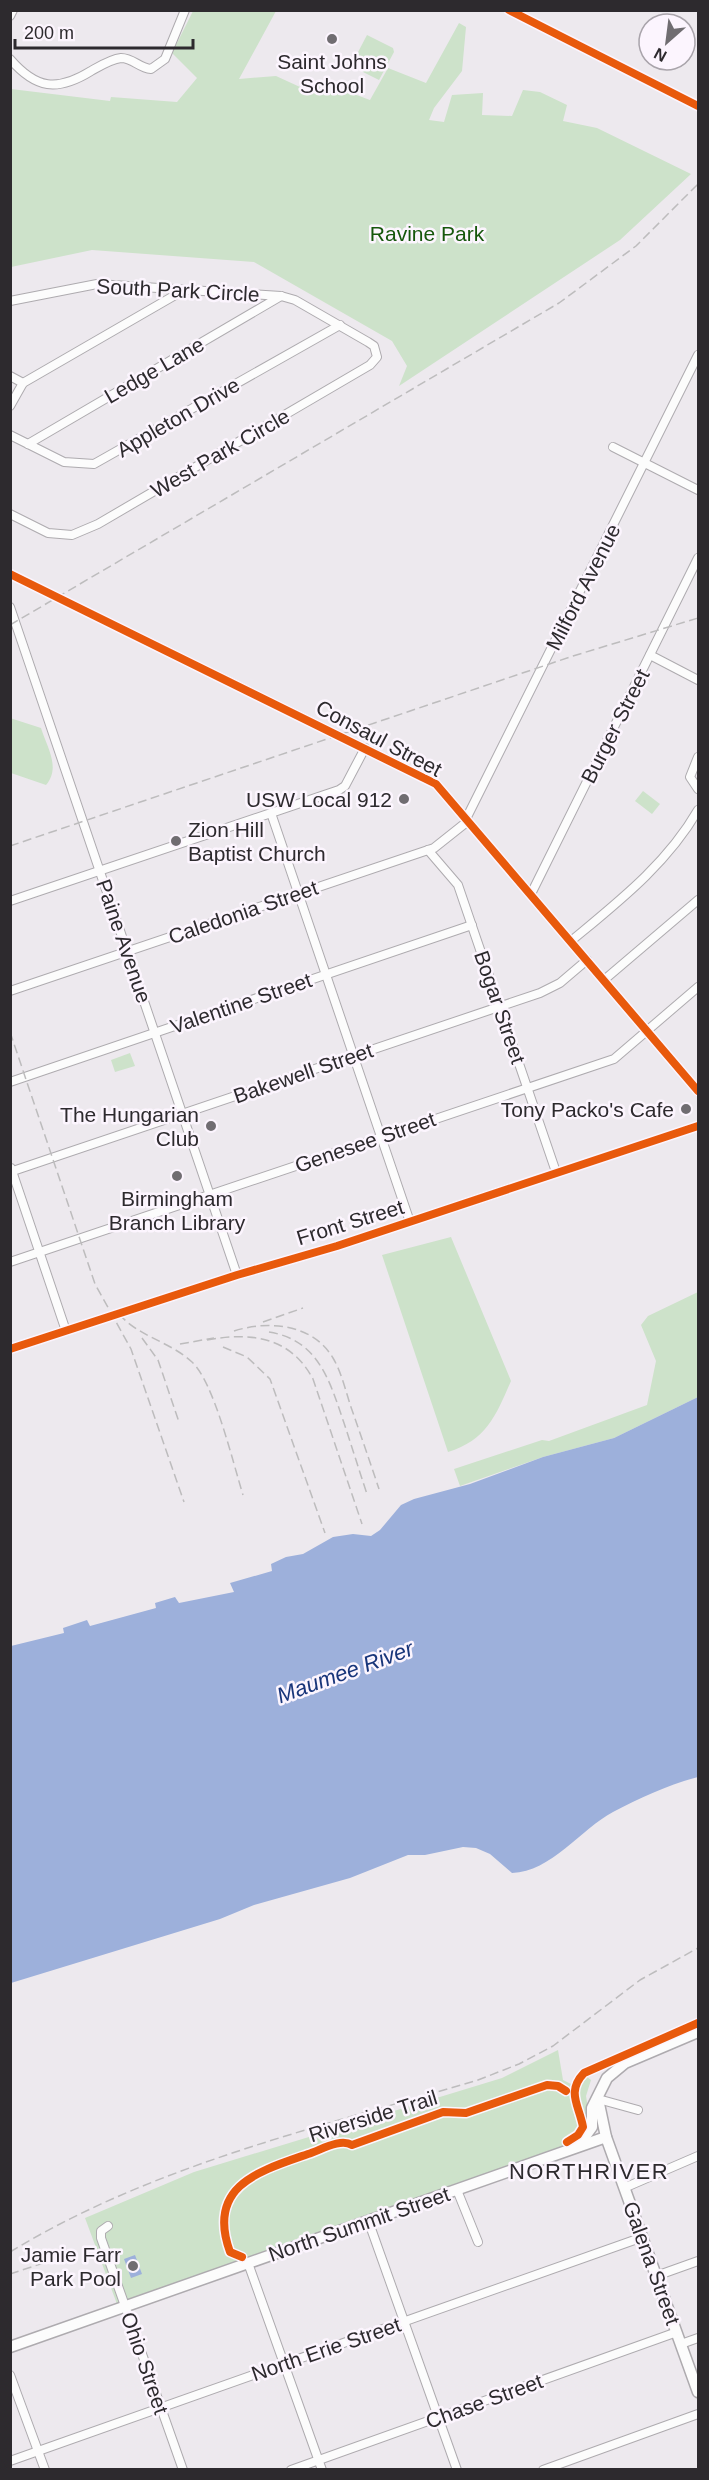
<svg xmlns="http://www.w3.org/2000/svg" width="709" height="2480" font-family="Helvetica,sans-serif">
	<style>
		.green { fill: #cde2ca }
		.water { fill: #9db0db }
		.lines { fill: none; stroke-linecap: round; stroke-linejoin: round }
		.minor-casing { stroke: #aeabaf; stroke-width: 10 }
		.major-casing { stroke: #aeabaf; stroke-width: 13 }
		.minor { stroke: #fcfcfc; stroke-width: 8 }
		.major { stroke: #fcfcfc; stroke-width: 10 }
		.rail { stroke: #bdbcbd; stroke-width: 1.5; stroke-dasharray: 9 4.5; stroke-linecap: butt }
		.cycleway-casing { stroke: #fcf5fe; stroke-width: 11 }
		.cycleway { stroke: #e8590c; stroke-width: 8 }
		.poi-dot { fill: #706d71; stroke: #fcf5fe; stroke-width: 2 }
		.labels { text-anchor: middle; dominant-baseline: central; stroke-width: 5; stroke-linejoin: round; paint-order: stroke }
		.poi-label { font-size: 21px; fill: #2d2a2e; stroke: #fcf5fe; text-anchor: end }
		.park-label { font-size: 21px; fill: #16570c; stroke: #fcf5fe }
		.street-label { font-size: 21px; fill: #2d2a2e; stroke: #fcf5fe }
		.water-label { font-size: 22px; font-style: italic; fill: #18357a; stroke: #fcf5fe }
		.neighbourhood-label { font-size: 22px; letter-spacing: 1.5px; fill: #2d2a2e; stroke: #fcf5fe }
	</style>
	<rect width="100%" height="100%" fill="#ede9ee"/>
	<!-- green -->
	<g class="green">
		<path d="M193 11H276L239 79 276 76 300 87 324 83 370 100 388 68 426 83 459 23 466 27 462 71 434 108 429 120 444 122 452 95 483 93 482 115 512 116 523 90 540 92 567 105 563 121 597 128 691 174 620 240 399 386 407 366 392 341 254 262 92 250 11 267V89L110 101 111 97 177 102 197 78 172 53Z"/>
		<path d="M367 35 393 48 394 52 379 80 363 72 356 56Z"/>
		<path d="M10 718 41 728C47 747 61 768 46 785L11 773Z"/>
		<path d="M643 791 660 804 652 814 635 801Z"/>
		<path d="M130 1053 135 1066 115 1072 111 1060Z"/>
		<path d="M451 1237 511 1381C496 1415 487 1440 448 1452L382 1255Z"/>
		<path d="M698 1292V1397L614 1438 543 1457 460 1486 454 1469 542 1440 549 1441 647 1405 656 1361 641 1325 648 1316Z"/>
		<path d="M558 2050 563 2080 571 2084 582 2073 591 2080 586 2096 590 2121 577 2141 117 2304 85 2218 194 2172 502 2078Z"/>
	</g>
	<!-- water -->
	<g class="water">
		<path d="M698 1397V1777C670 1784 640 1798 613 1812 581 1829 551 1872 512 1873L490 1854 476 1848 463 1847 425 1855H408L350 1878 254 1905 220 1919 11 1983V1646L64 1633 63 1628 87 1620 90 1626 156 1608 155 1603 175 1597 179 1603 234 1592 230 1583 272 1571 271 1564 286 1557 303 1554 333 1537 353 1534 371 1536 380 1530 401 1505 414 1499 470 1484 543 1457 614 1438Z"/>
		<path d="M135 2255 142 2274 131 2278 124 2259Z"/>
	</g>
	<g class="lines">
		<!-- minor casing -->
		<g class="minor-casing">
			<g id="minor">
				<path d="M509 10 698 106"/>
				<path d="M10 16 13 10"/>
				<path d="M10 59C36 89 57 92 91 71 100 66 111 59 121 58 133 58 139 68 151 69L165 59 185 10"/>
				<path d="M10 301 97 284 281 296 295 300 368 342 374 346 377 357 370 365 98 524 72 535 48 533 10 514"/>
				<path d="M10 376 23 383"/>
				<path d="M10 406 23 383 184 290"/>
				<path d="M10 435 64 462 94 464 340 325"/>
				<path d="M28 444 281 296"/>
				<path d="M613 447 698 490"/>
				<path d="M10 574 436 784 698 1091"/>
				<path d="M10 607 237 1275"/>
				<path d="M650 655 698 680"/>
				<path d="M698 757 690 777 698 789"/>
				<path d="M271 813 410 1222"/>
				<path d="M466 819 698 355"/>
				<path d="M428 850 458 885 556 1172"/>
				<path d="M531 894 698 558"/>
				<path d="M10 901 339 790 345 786 365 748"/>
				<path d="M571 941C618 902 667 864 698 810"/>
				<path d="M604 980 698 900"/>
				<path d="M10 991 434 848 468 821"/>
				<path d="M10 1082 472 925"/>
				<path d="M11 1168 66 1331"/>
				<path d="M10 1172 540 993 560 983 587 960"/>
				<path d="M10 1262 614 1059 698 987"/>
				<path d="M10 1349 237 1275 337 1246 698 1126"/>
				<path d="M598 2099 638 2110"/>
				<path d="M624 2188 698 2156"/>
				<path d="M457 2190 478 2242"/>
				<path d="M368 2220 457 2470"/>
				<path d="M108 2226 101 2231V2238L183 2470"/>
				<path d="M248 2263 322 2470"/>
				<path d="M656 2276 698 2261"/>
				<path d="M681 2344 698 2338"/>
				<path d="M10 2375 45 2470"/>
				<path d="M10 2461 643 2237"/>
				<path d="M291 2470 677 2332"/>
				<path d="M543 2470 698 2414"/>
			</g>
		</g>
		<!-- major casing -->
		<g class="major-casing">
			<g id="major">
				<path d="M598 2099 606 2137 698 2392"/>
				<path d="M578 2146 592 2127V2108L607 2078 625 2063 698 2032"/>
				<path d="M10 2347 606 2137"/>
			</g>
		</g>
		<!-- minor -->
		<use href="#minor" class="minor"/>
		<!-- major -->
		<use href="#major" class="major"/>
		<!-- rail -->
		<g class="rail">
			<path d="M10 625 559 303 636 246 698 184"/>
			<path d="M10 846 573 656 698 618"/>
			<path d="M10 1032 95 1284 131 1349 184 1502"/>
			<path d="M119 1314C139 1337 169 1341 192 1362 214 1382 233 1463 243 1495"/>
			<path d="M263 1322 303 1308"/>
			<path d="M234 1331C269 1320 313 1324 333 1358 342 1373 346 1393 352 1410 361 1436 370 1462 379 1489"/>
			<path d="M269 1332C319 1340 330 1382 344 1423 352 1447 359 1470 367 1494"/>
			<path d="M142 1338 158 1360 179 1422"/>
			<path d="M207 1340C250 1332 290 1336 313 1379L362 1524"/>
			<path d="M180 1344 214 1338"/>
			<path d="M223 1347 247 1357 270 1379 325 1533"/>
			<path d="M10 2252C153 2165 320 2127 478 2080L519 2064 553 2046 640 1980 698 1948"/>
			<path d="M10 2274 77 2252"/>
		</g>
		<!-- cycleway casing -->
		<g class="cycleway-casing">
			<g id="cycleway">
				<path d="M509 10 698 106"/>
				<path d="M10 574 436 784 698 1091"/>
				<path d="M10 1349 237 1275 337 1246 698 1126"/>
				<path d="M567 2142 578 2135 583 2127C579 2105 566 2092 584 2073L698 2023"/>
				<path d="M242 2257 230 2252C206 2186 259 2171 308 2154 321 2150 340 2138 352 2145L443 2112 466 2113 547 2085 558 2086 566 2091"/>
			</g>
		</g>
		<!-- cycleway -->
		<use href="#cycleway" class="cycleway"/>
	</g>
	<!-- markers -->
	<g class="poi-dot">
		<circle cx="332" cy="39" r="6"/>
		<circle cx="404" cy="799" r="6"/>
		<circle cx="176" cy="841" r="6"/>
		<circle cx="686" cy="1109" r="6"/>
		<circle cx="211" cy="1126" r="6"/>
		<circle cx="177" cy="1176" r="6"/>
		<circle cx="133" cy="2266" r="6"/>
	</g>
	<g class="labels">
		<!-- poi labels -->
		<g class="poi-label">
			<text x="332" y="61" text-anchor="middle">Saint Johns<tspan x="332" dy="24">School</tspan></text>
			<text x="392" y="799">USW Local 912</text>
			<text x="188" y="829" text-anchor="start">Zion Hill<tspan x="188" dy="24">Baptist Church</tspan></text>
			<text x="674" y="1109">Tony Packo's Cafe</text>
			<text x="199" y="1114">The Hungarian<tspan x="199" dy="24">Club</tspan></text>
			<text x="177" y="1198" text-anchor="middle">Birmingham<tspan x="177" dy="24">Branch Library</tspan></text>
			<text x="121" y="2254">Jamie Farr<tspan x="121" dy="24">Park Pool</tspan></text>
		</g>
		<!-- park labels -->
		<g class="park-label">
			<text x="427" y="233">Ravine Park</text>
		</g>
		<!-- street labels -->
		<g class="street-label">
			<text transform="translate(178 290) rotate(3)">South Park Circle</text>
			<text transform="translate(154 370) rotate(-30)">Ledge Lane</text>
			<text transform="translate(178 417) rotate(-30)">Appleton Drive</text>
			<text transform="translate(220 453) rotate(-30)">West Park Circle</text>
			<text transform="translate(583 587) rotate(-63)">Milford Avenue</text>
			<text transform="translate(615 726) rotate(-63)">Burger Street</text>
			<text transform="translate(379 738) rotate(28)">Consaul Street</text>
			<text transform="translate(243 912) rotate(-19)">Caledonia Street</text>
			<text transform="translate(124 941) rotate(71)">Paine Avenue</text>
			<text transform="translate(241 1003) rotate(-19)">Valentine Street</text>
			<text transform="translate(500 1007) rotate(71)">Bogar Street</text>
			<text transform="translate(303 1073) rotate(-19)">Bakewell Street</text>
			<text transform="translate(365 1142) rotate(-19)">Genesee Street</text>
			<text transform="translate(350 1222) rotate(-17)">Front Street</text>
			<text transform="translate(373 2116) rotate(-17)">Riverside Trail</text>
			<text transform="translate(359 2224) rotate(-19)">North Summit Street</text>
			<text transform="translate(652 2263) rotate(70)">Galena Street</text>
			<text transform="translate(326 2349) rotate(-19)">North Erie Street</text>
			<text transform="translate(145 2363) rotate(71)">Ohio Street</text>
			<text transform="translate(484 2401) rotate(-20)">Chase Street</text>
		</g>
		<!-- water labels -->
		<g class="water-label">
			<text transform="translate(345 1672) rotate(-20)">Maumee River</text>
		</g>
		<!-- neighbourhood labels -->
		<g class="neighbourhood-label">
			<text x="589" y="2171">NORTHRIVER</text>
		</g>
	</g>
	<!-- border -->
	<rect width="709" height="2480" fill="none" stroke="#2d2a2e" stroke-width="24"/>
	<!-- north arrow -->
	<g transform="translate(667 42) rotate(208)"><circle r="28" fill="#fcf5fe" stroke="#a9a4ab" stroke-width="1.5"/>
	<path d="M0-4.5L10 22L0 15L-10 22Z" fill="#706d71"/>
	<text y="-9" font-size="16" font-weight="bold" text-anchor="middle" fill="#2d2a2e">N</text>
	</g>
	<!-- scale -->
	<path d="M15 39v9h178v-9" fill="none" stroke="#2d2a2e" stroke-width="3"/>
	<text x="24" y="39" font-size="18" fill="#2d2a2e" stroke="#fcf5fe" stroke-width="4.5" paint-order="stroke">200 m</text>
</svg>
